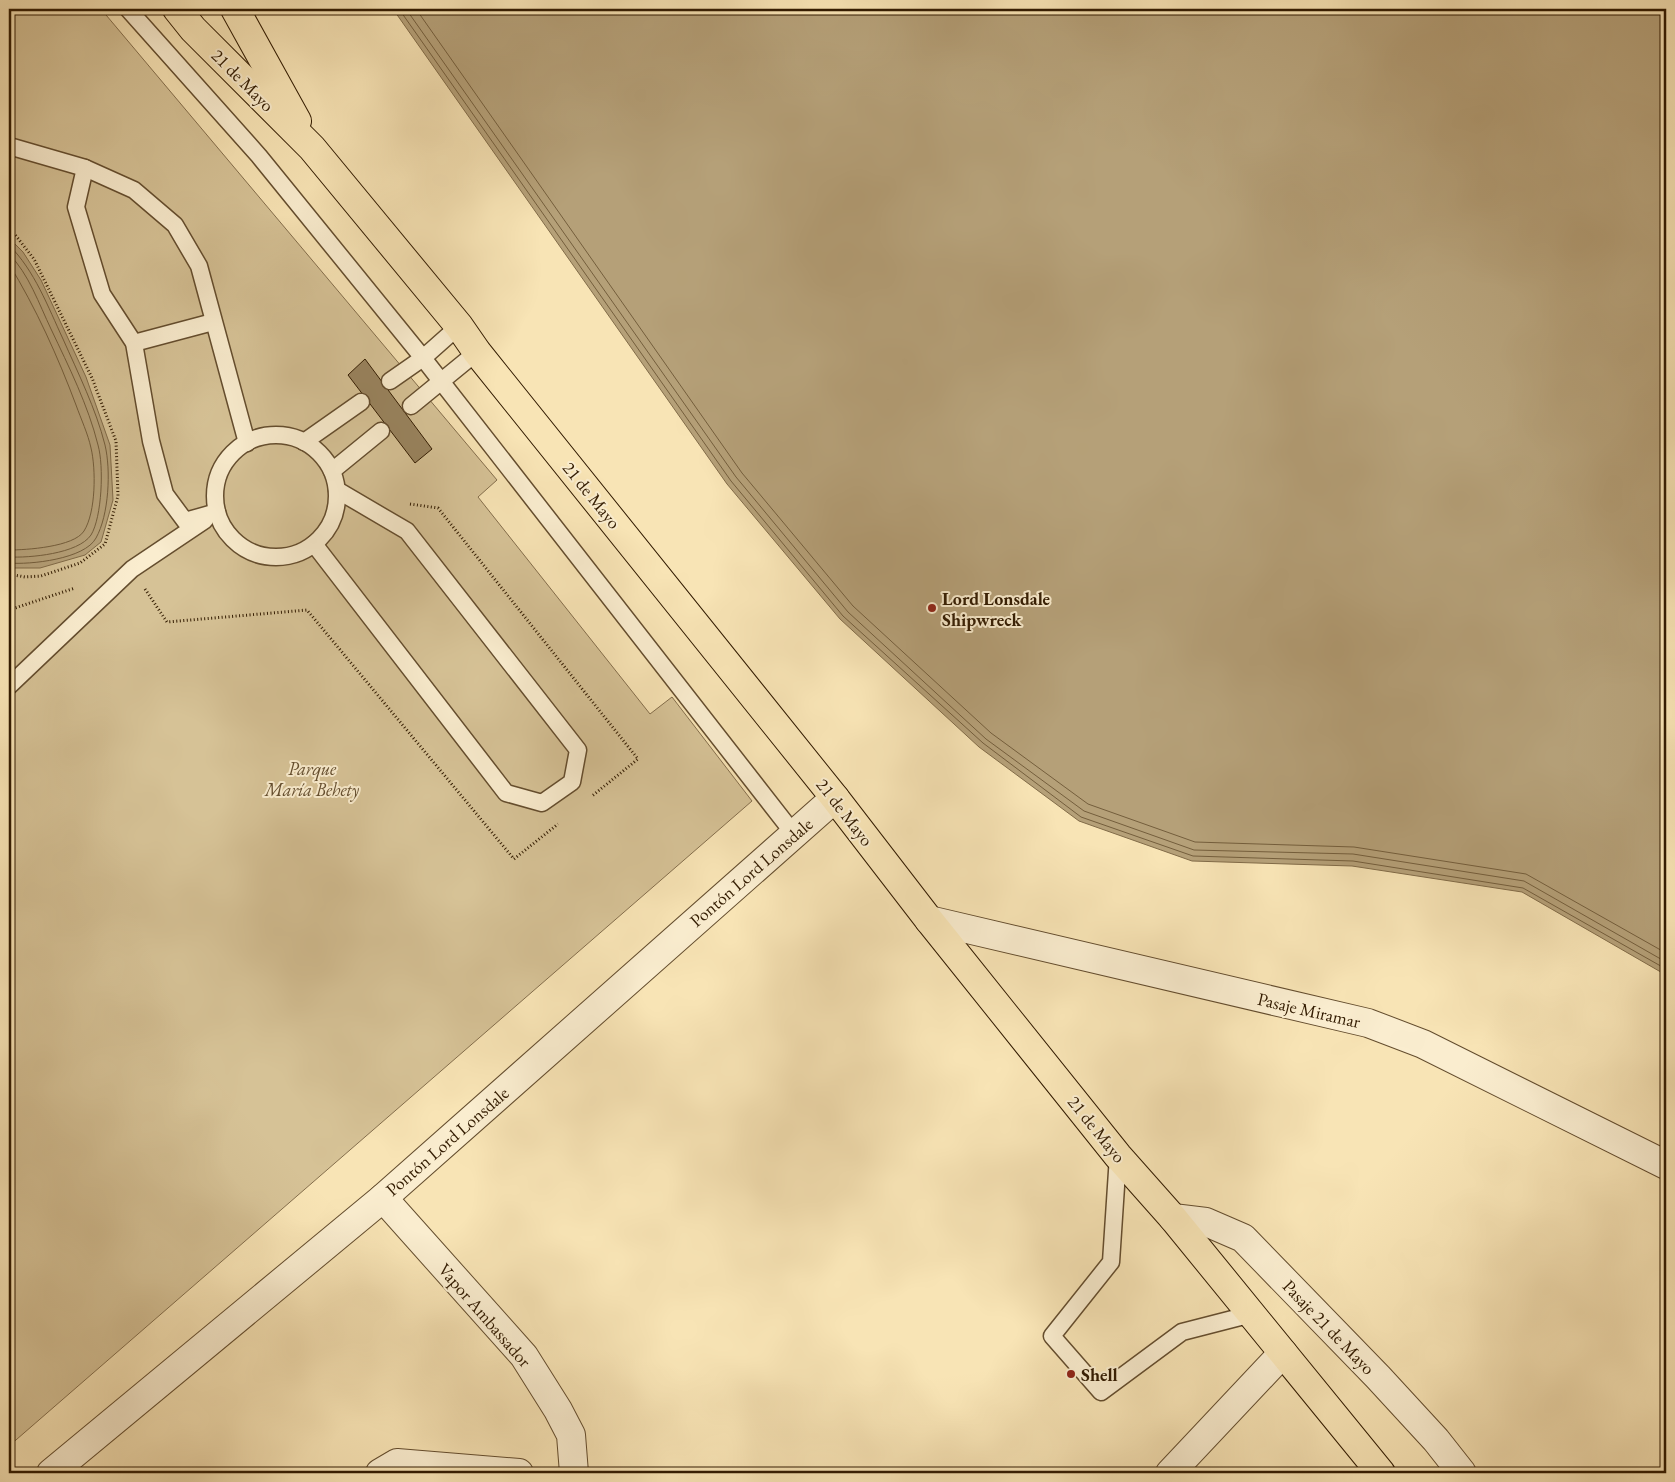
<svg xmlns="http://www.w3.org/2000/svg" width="1675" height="1482" font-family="'EB Garamond',serif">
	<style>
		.green { fill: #d6c296; stroke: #846e4c }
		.water { fill: #b5a078; stroke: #816b48 }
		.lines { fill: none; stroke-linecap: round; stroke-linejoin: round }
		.shore { stroke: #745e3c; stroke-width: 1 }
		.building { fill: #99845f; stroke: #321b01 }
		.service-casing { stroke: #644d2e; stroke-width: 19 }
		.minor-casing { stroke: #644d2e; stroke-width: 30 }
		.primary-casing { stroke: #321b01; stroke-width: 30 }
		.path { stroke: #321b01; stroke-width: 3; stroke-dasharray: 1 2.5; stroke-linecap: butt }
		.service { stroke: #faedcf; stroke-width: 16 }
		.minor { stroke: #faedcf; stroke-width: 28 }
		.primary { stroke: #f8e4b5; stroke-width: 28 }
		.poi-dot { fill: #8f2418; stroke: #faedcf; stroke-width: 2 }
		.labels { text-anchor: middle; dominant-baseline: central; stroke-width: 4; stroke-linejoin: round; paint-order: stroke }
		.street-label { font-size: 18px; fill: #321b01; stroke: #faedcf }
		.poi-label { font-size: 18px; font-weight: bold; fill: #321b01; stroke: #faedcf; text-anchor: start }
		.park-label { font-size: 18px; font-style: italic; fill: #634d2e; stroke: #faedcf }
	</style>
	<rect width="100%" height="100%" fill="#f8e4b5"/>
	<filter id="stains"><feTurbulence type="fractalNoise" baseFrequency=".004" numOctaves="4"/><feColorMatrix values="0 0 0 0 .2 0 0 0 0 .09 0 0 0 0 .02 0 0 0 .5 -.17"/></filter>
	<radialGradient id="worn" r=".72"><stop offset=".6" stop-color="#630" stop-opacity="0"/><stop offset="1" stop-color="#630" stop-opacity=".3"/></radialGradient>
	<!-- green -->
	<path class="green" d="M9 9H101L497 480 478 497 650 714 672 697 752 801 9 1446Z"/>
	<!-- water -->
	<g class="water">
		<path d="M393 9H1666V975L1522 892 1352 866 1192 861 1079 821 979 747 840 619 727 484Z"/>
		<path d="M9 238 23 252 41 280 86 377 110 445 113 500 101 542 85 555 40 568H9Z"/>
	</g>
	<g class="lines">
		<!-- shore -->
		<g class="shore">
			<path d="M399 9 731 481 843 616 983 743 1081 817 1193 856 1353 861 1523 888 1666 969"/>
			<path d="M406 9 736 477 848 612 986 739 1084 811 1194 850 1353 854 1524 881 1666 962"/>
			<path d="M416 9 742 473 853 606 991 733 1088 804 1195 842 1354 847 1526 874 1666 953"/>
			<path d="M9 245C35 271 48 307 63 339 78 373 96 409 105 445 111 470 109 515 96 538 85 559 30 565 9 563"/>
			<path d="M9 254C29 274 39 304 51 329 69 367 88 405 98 445 104 466 102 517 91 535 78 554 29 558 9 557"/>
			<path d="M9 264C36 308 58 357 76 405 81 419 88 434 91 448 96 469 96 512 84 531 74 547 26 550 9 550"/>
		</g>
	</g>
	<!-- building -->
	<path class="building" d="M365 359 432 449 415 463 348 375Z"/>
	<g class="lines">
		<!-- service casing -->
		<g class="service-casing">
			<g id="service">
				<path d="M128 9 259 156 423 358 794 834"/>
				<path d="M9 146 85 168 134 190 175 225 199 266 247 443"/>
				<path d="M85 168 76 207 102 294 134 343 151 441 165 494 185 521 217 512"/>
				<path d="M134 343 213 322"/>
				<path d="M390 381 423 358 459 326"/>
				<path d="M411 406 477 352"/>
				<circle cx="276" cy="496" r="61"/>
				<path d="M304 442 361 402"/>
				<path d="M332 471 381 431"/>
				<path d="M314 544 506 793 542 803 572 782 578 750 407 531 337 490"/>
				<path d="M9 686 132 569 205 520"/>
				<path d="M1118 1156 1111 1262 1052 1336 1101 1392 1182 1332 1252 1314"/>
			</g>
		</g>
		<!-- minor casing -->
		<g class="minor-casing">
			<g id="minor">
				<path d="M929 920 1368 1023 1423 1044 1666 1165"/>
				<path d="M383 1198 524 1356 558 1410 571 1435 574 1473"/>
				<path d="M1173 1218 1206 1222 1243 1238 1378 1377 1436 1440 1462 1473"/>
				<path d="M51 1473 383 1198 835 798"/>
				<path d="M380 1473 397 1463 519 1473"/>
				<path d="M1170 1473 1283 1353"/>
			</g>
		</g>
		<!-- primary casing -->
		<g class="primary-casing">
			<g id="primary">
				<path d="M177 9 193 29 312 148 459 326 477 352 835 798 929 920 1118 1156 1173 1218 1381 1473"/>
				<path d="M235 9 297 121"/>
			</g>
		</g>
		<!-- path -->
		<g class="path">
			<path d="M9 227 34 259 92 378 116 441 118 496 105 544 80 563 41 576 25 577 9 574"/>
			<path d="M410 504 438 508 638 759 592 796"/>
			<path d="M145 589 167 622 307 610 514 859 558 824"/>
			<path d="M9 610 75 588"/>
		</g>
		<!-- service -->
		<use href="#service" class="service"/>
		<!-- minor -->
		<use href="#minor" class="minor"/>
		<!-- primary -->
		<use href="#primary" class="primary"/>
	</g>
	<!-- markers -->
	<g class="poi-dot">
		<circle cx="932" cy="608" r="5"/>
		<circle cx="1071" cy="1374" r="5"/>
	</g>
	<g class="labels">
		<!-- street labels -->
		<g class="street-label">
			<text transform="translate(243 80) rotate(45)">21 de Mayo</text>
			<text transform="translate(592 495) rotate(51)">21 de Mayo</text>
			<text transform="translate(845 812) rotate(52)">21 de Mayo</text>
			<text transform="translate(751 872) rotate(-41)">Pontón Lord Lonsdale</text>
			<text transform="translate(1309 1010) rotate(13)">Pasaje Miramar</text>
			<text transform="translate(1097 1129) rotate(51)">21 de Mayo</text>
			<text transform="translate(447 1141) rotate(-41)">Pontón Lord Lonsdale</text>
			<text transform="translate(485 1315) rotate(49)">Vapor Ambassador</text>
			<text transform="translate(1329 1327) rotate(46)">Pasaje 21 de Mayo</text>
		</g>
		<!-- poi labels -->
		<g class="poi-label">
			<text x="942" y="598">Lord Lonsdale<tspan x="942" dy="21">Shipwreck</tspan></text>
			<text x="1081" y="1374">Shell</text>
		</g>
		<!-- park labels -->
		<g class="park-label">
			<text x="312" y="768">Parque<tspan x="312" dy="21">María Behety</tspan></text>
		</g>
	</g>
	<!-- margin -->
	<rect width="1675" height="1482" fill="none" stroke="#f8e4b5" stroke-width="30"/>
	<rect x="10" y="10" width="1655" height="1462" fill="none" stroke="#321b01" stroke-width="2.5"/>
	<rect x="15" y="15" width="1645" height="1452" fill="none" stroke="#321b01"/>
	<rect width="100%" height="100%" filter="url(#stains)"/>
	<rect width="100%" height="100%" fill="url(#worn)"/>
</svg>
